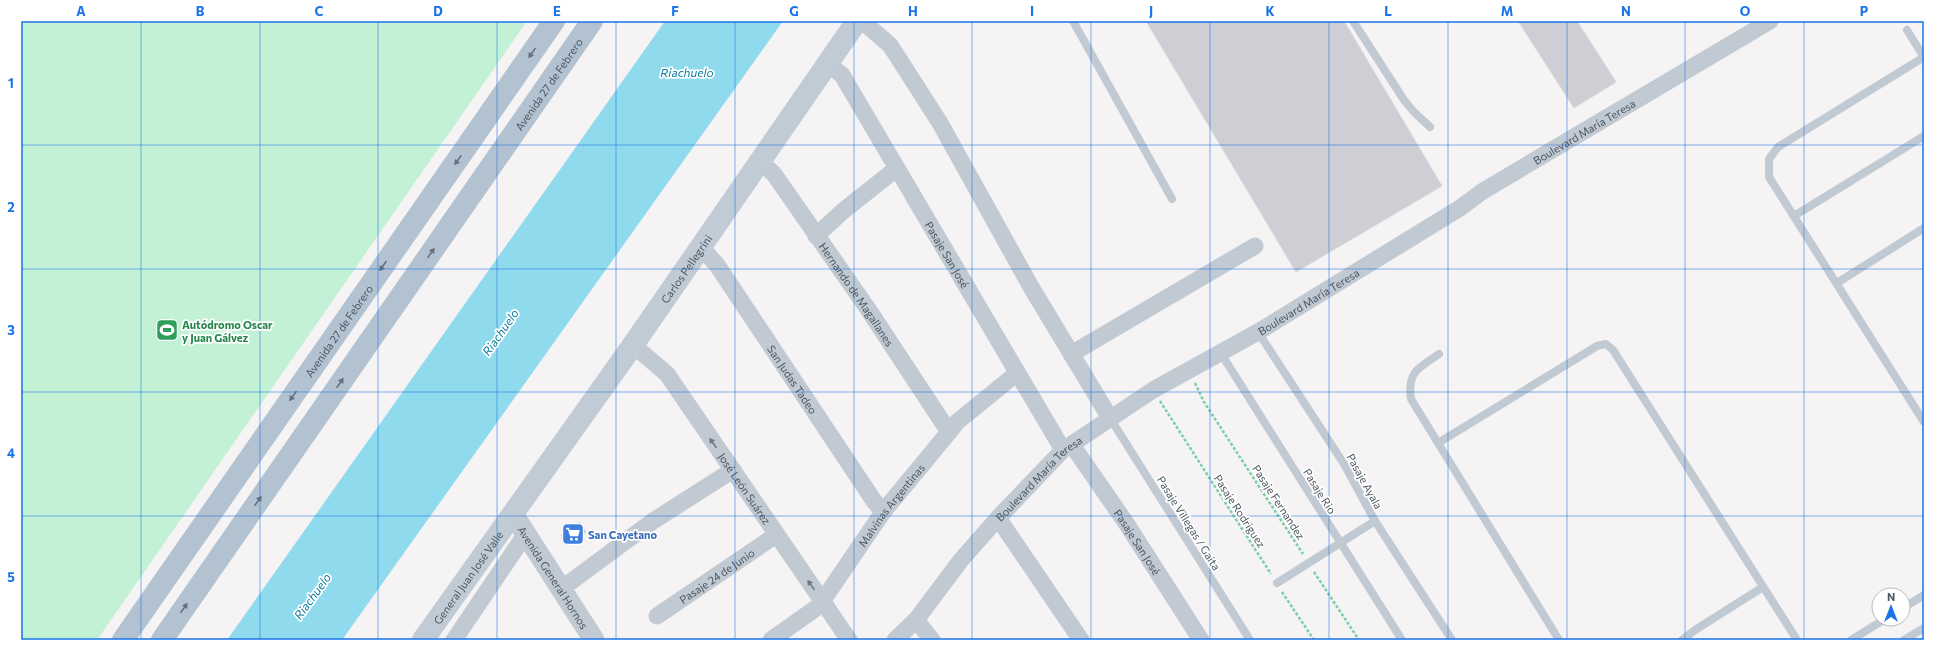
<svg xmlns="http://www.w3.org/2000/svg" width="1945" height="661" font-family="Commissioner,sans-serif">
	<style>
		.green { fill: #c3f1d5 }
		.water { fill: #90daee }
		.building { fill: #cdcfd5; stroke: #d7d9de }
		.lines { fill: none; stroke-linecap: round; stroke-linejoin: round }
		.path { stroke: #7ad0a6; stroke-width: 2.5; stroke-dasharray: 3 2; stroke-linecap: butt }
		.service { stroke: #c1cad2; stroke-width: 8 }
		.minor { stroke: #c1cad2; stroke-width: 17 }
		.tertiary { stroke: #c1cad2; stroke-width: 21 }
		.secondary { stroke: #c1cbd6; stroke-width: 22 }
		.primary { stroke: #b3c2d1; stroke-width: 22 }
		.oneway { fill: #64717d }
		.oneway2 { fill: #6e7983 }
		.grid { fill: none; stroke: #1a73e8; stroke-width: 1; stroke-opacity: 0.55 }
		.labels { text-anchor: middle; dominant-baseline: central; stroke-width: 3.5; stroke-linejoin: round; paint-order: stroke }
		.street-label { font-size: 11px; fill: #4a5661; stroke: #fff }
		.leisure-label { font-size: 11px; font-weight: bold; fill: #27864d; stroke: #fff; text-anchor: start }
		.shop-label { font-size: 11px; font-weight: bold; fill: #366cbe; stroke: #fff; text-anchor: start }
		.water-label { font-size: 12px; font-style: italic; fill: #0c7c9b; stroke: #fff }
		.neatline { fill: none; stroke: #1a73e8; stroke-width: 1.5 }
		.grid-label { font-size: 13px; text-anchor: middle; font-weight: bold; fill: #1a73e8 }
	</style>
	<rect width="100%" height="100%" fill="#f5f3f3"/>
	<!-- green -->
	<path class="green" d="M21 21H527L97 640H21Z"/>
	<!-- water -->
	<path class="water" d="M665 21H783L342 640H227Z"/>
	<!-- building -->
	<g class="building">
		<path d="M1146 21H1344L1442 186 1296 272Z"/>
		<path d="M1518 21H1577L1616 82 1574 108Z"/>
		<path d="M579 522 586 532 568 545 561 535Z"/>
	</g>
	<g class="lines">
		<!-- path -->
		<g class="path">
			<path d="M1195 383 1204 402 1303 554"/>
			<path d="M1160 401 1271 574"/>
			<path d="M1314 572 1359 640"/>
			<path d="M1282 592 1314 640"/>
		</g>
		<!-- service -->
		<g class="service">
			<path d="M1073 21 1172 199"/>
			<path d="M1353 21 1404 100 1414 112 1430 127"/>
			<path d="M1907 30 1923 56"/>
			<path d="M1924 57 1778 147 1769 159V177L1924 422"/>
			<path d="M1794 216 1924 136"/>
			<path d="M1837 283 1924 228"/>
			<path d="M1258 332 1344 464 1375 521 1452 640"/>
			<path d="M1220 352 1402 640"/>
			<path d="M1439 354C1418 368 1407 372 1411 399L1559 640"/>
			<path d="M1110 418 1250 640"/>
			<path d="M1438 443 1597 346 1606 344 1613 350 1797 640"/>
			<path d="M1277 583 1375 521"/>
			<path d="M1903 608 1924 595"/>
			<path d="M1682 640 1695 630 1763 587"/>
			<path d="M1851 640 1885 619"/>
			<path d="M1904 640 1924 628"/>
		</g>
		<!-- minor -->
		<g class="minor">
			<path d="M862 21 890 45 940 123 1031 287 1110 418"/>
			<path id="s1" d="M828 64 842 75 1063 450"/>
			<path id="s2" d="M760 161 774 174 868 309 949 432"/>
			<path d="M816 236 843 211 896 169"/>
			<path id="s3" d="M701 247 717 265 874 501 883 512"/>
			<path id="s4" d="M633 345 667 374 849 640"/>
			<path d="M1071 354 1255 246"/>
			<path id="s5" d="M1072 445 1126 523 1201 640"/>
			<path d="M998 518 1081 640"/>
			<path d="M561 589 653 521 733 470"/>
			<path id="s6" d="M657 616 776 535"/>
			<path d="M916 620 932 640"/>
			<path d="M454 640 525 535"/>
			<path id="s7" d="M771 640 819 606 883 512 949 432 957 422 1016 374"/>
			<path id="s8" d="M895 640 916 620 961 560 998 518 1063 450 1153 390 1258 332 1460 208 1483 191 1770 21"/>
		</g>
		<!-- tertiary -->
		<path class="tertiary" id="s9" d="M513 514 594 640"/>
		<!-- secondary -->
		<path class="secondary" id="s10" d="M423 640 633 345 857 21"/>
		<!-- primary -->
		<g class="primary">
			<path id="s11" d="M123 640 554 21"/>
			<path id="s12" d="M162 640 592 21"/>
		</g>
	</g>
	<!-- one-way arrows -->
	<defs><path id="oneway-solid" d="M-6-.8H1V-3.2L6.5 0L1 3.2V.8H-6Z"/></defs>
	<g class="oneway">
		<use href="#oneway-solid" transform="translate(532 53) rotate(125)"/>
		<use href="#oneway-solid" transform="translate(458 160) rotate(125)"/>
		<use href="#oneway-solid" transform="translate(431 253) rotate(-55)"/>
		<use href="#oneway-solid" transform="translate(383 266) rotate(125)"/>
		<use href="#oneway-solid" transform="translate(340 383) rotate(-55)"/>
		<use href="#oneway-solid" transform="translate(293 396) rotate(125)"/>
		<use href="#oneway-solid" transform="translate(258 501) rotate(-55)"/>
		<use href="#oneway-solid" transform="translate(184 608) rotate(-55)"/>
	</g>
	<g class="oneway2">
		<use href="#oneway-solid" transform="translate(713 443) rotate(-125)"/>
		<use href="#oneway-solid" transform="translate(811 585) rotate(-125)"/>
	</g>
	<!-- grid -->
	<path class="grid" d="M141 21V640M260 21V640M378 21V640M497 21V640M616 21V640M735 21V640M854 21V640M972 21V640M1091 21V640M1210 21V640M1329 21V640M1448 21V640M1567 21V640M1685 21V640M1804 21V640M21 145H1924M21 269H1924M21 392H1924M21 516H1924"/>
	<!-- icons -->
	<defs>
		<g id="stadium-square" transform="scale(1.15)"><rect x="-9" y="-9" width="18" height="18" rx="4" fill="#2e9e5b" stroke="#fff"/><path d="M0-5a6.5 5 0 1 0 0 10a6.5 5 0 1 0 0-10ZM-3.5-1.8h7v3.6h-7Z" fill="#fff"/></g>
		<g id="supermarket-square" transform="scale(1.15)"><rect x="-9" y="-9" width="18" height="18" rx="4" fill="#3f7fe0" stroke="#fff"/><path d="M-6-5.5h2.5l.6 2H6L4.5 2H-2.5L-4.4-4H-6ZM-1.5 3.2a1.3 1.3 0 1 0 .1 0ZM3 3.2a1.3 1.3 0 1 0 .1 0Z" fill="#fff"/></g>
	</defs>
	<g fill-rule="evenodd">
		<use href="#stadium-square" x="167" y="330"/>
		<use href="#supermarket-square" x="573" y="534"/>
	</g>
	<g class="labels">
		<!-- street labels -->
		<g class="street-label">
			<text stroke="none"><textPath href="#s12" startOffset="677">Avenida 27 de Febrero</textPath></text>
			<text stroke="none"><textPath href="#s8" startOffset="865">Boulevard María Teresa</textPath></text>
			<text stroke="none"><textPath href="#s1" startOffset="226">Pasaje San José</textPath></text>
			<text stroke="none"><textPath href="#s10" startOffset="455">Carlos Pellegrini</textPath></text>
			<text stroke="none"><textPath href="#s2" startOffset="165">Hernando de Magallanes</textPath></text>
			<text stroke="none"><textPath href="#s8" startOffset="541">Boulevard María Teresa</textPath></text>
			<text stroke="none"><textPath href="#s11" startOffset="377">Avenida 27 de Febrero</textPath></text>
			<text stroke="none"><textPath href="#s3" startOffset="161">San Judas Tadeo</textPath></text>
			<text stroke="none"><textPath href="#s8" startOffset="217">Boulevard María Teresa</textPath></text>
			<text transform="translate(1365 481) rotate(61)">Pasaje Ayala</text>
			<text stroke="none"><textPath href="#s4" startOffset="183">José León Suárez</textPath></text>
			<text transform="translate(1320 491) rotate(58)">Pasaje Rio</text>
			<text transform="translate(1279 502) rotate(57)">Pasaje Fernandez</text>
			<text stroke="none"><textPath href="#s7" startOffset="183">Malvinas Argentinas</textPath></text>
			<text transform="translate(1240 511) rotate(57)">Pasaje Rodriguez</text>
			<text transform="translate(1189 523) rotate(58)">Pasaje Villegas / Gaita</text>
			<text stroke="none"><textPath href="#s5" startOffset="117">Pasaje San José</textPath></text>
			<text stroke="none"><textPath href="#s6" startOffset="72">Pasaje 24 de Junio</textPath></text>
			<text stroke="none"><textPath href="#s10" startOffset="77">General Juan José Valle</textPath></text>
			<text stroke="none"><textPath href="#s9" startOffset="75">Avenida General Hornos</textPath></text>
		</g>
		<!-- leisure labels -->
		<g class="leisure-label">
			<text x="182" y="324">Autódromo Oscar<tspan x="182" dy="13">y Juan Gálvez</tspan></text>
		</g>
		<!-- shop labels -->
		<g class="shop-label">
			<text x="588" y="534">San Cayetano</text>
		</g>
		<!-- water labels -->
		<g class="water-label">
			<text x="687" y="72">Riachuelo</text>
			<text transform="translate(500 332) rotate(-55)">Riachuelo</text>
			<text transform="translate(312 596) rotate(-54)">Riachuelo</text>
		</g>
	</g>
	<!-- border -->
	<rect width="1945" height="661" fill="none" stroke="#ffffff" stroke-width="44"/>
	<!-- north arrow -->
	<g transform="translate(1891 607)"><circle r="19" fill="#ffffff" stroke="#b7bbc0"/>
	<path d="M0-3L7 15L0 10L-7 15Z" fill="#1a73e8"/>
	<text y="-6" font-size="11" font-weight="bold" text-anchor="middle" fill="#4a5661">N</text>
	</g>
	<rect x="22" y="22" width="1901" height="617" class="neatline"/>
	<g class="grid-label">
		<text x="81" y="16">A</text>
		<text x="200" y="16">B</text>
		<text x="319" y="16">C</text>
		<text x="438" y="16">D</text>
		<text x="557" y="16">E</text>
		<text x="675" y="16">F</text>
		<text x="794" y="16">G</text>
		<text x="913" y="16">H</text>
		<text x="1032" y="16">I</text>
		<text x="1151" y="16">J</text>
		<text x="1270" y="16">K</text>
		<text x="1388" y="16">L</text>
		<text x="1507" y="16">M</text>
		<text x="1626" y="16">N</text>
		<text x="1745" y="16">O</text>
		<text x="1864" y="16">P</text>
		<text x="11" y="88">1</text>
		<text x="11" y="212">2</text>
		<text x="11" y="335">3</text>
		<text x="11" y="458">4</text>
		<text x="11" y="582">5</text>
	</g>
</svg>
